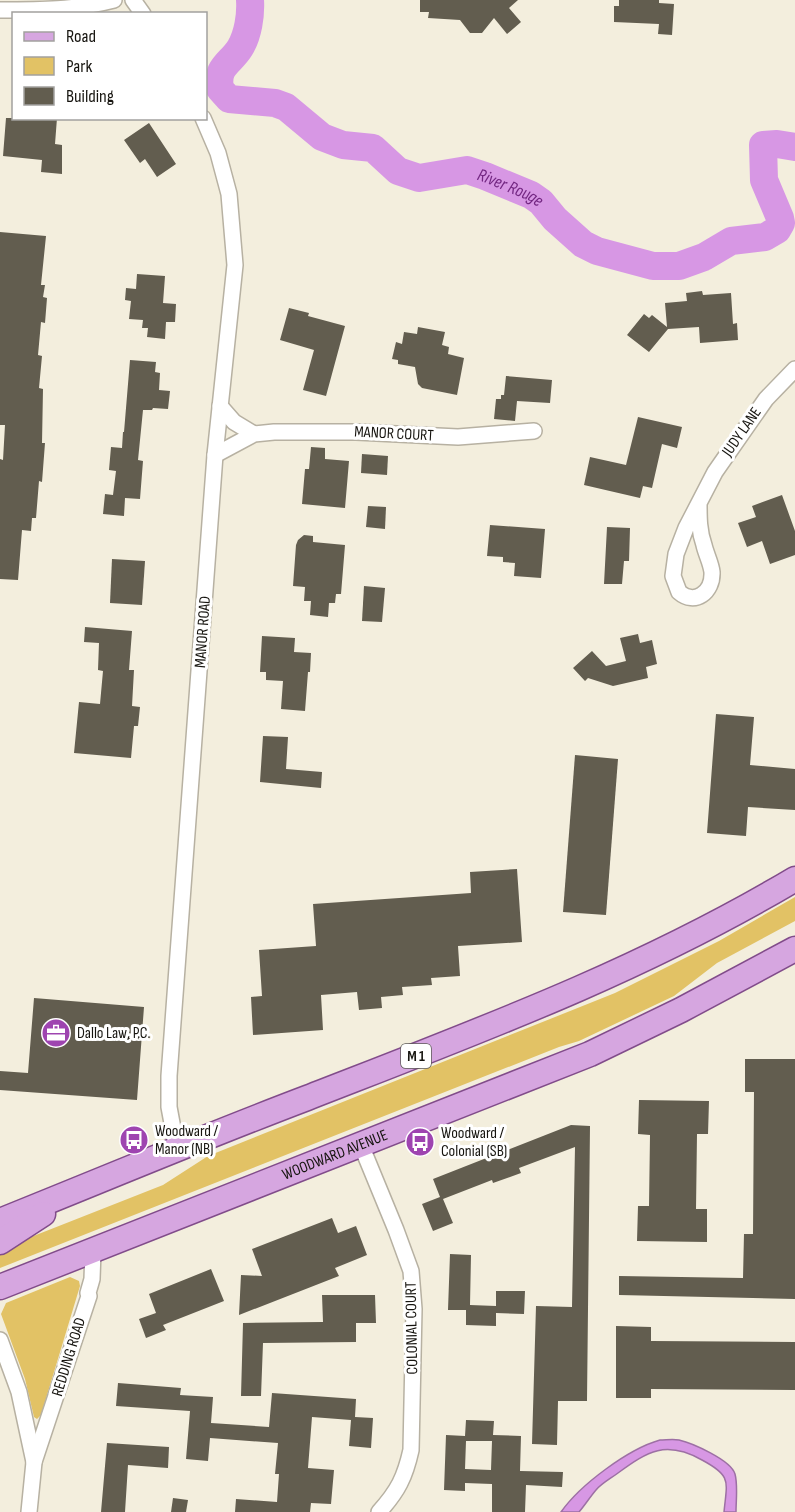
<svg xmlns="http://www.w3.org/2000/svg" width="795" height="1512" font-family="'Sofia Sans Condensed',sans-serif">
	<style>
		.green { fill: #e2c265 }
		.water { fill: #d797e4; stroke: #9d70a4; stroke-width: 1.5 }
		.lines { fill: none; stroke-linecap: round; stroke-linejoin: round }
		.river { stroke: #d797e4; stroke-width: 28 }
		.building { fill: #625d4f; fill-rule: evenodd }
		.minor-casing { stroke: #b7b1a2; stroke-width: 18 }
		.primary-casing { stroke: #814c8a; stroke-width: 27 }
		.minor { stroke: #fff; stroke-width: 15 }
		.primary { stroke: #d6a6e0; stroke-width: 24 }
		.labels { text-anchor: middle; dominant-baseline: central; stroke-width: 6; stroke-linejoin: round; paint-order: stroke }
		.shield { fill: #fff; stroke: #5c5a57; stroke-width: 1.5 }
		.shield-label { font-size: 15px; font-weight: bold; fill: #16140f }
		.street-label { font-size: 16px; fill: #16140f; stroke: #fff }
		.poi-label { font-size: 16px; fill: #16140f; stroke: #fff; text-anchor: start }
		.water-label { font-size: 18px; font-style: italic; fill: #742883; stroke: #fff }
	</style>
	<rect width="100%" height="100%" fill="#f3eedd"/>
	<!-- green -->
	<g class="green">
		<path d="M795 897V921L717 963 674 996 579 1041 559 1047 0 1268V1250L3 1248 163 1185 208 1156 615 993 719 941Z"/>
		<path d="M70 1277 79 1281 80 1286 41 1415 37 1419 34 1417 25 1379 1 1314 6 1303Z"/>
	</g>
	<!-- water -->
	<path class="water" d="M660 1440C666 1440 673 1439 679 1440 692 1443 731 1460 735 1474 738 1485 736 1500 736 1512H724C727 1481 732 1476 702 1460 666 1440 648 1451 618 1473 610 1479 602 1483 596 1490 590 1497 585 1505 579 1512H561C580 1485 628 1449 660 1440Z"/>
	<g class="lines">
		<!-- river -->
		<path class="river" id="s1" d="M250 0C251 15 248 35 240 48 230 64 216 66 220 89L229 99 275 103 286 107 322 137 343 145 373 148 398 171 419 178 467 170 485 176 531 195 541 202 555 219 583 244 597 251 653 266H679L704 257 731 241 765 237 777 230 781 223 780 218 764 180 763 145 777 144 795 147"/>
	</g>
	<!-- building -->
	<g class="building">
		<path d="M420 0H518L509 8 521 22 507 34 494 18 482 33H470L460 20 428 18 429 12H420Z"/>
		<path d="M619 0H659V3L674 4 672 35 658 34 659 24 614 22V6H619Z"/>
		<path d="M6 118H57L55 144 62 145V174L41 172 42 160 3 156Z"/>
		<path d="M149 123 176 164 157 177 145 159 140 163 124 140Z"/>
		<path d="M0 232 46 236 41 285H45L43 297 47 298 45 323 41 322 38 355 42 356 39 388 43 389 42 443H45L42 482 39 481 36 518H32L31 531 22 530 18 580 0 579V459L3 460 5 425H0Z"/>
		<path d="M137 274 165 276 163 303 176 304 175 322H166L165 339 147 337 148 328H142L143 320 129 319 131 301 125 300 126 288 136 289Z"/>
		<path d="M702 291 703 295 731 293 733 324 737 323 738 340 700 343 699 327 668 329 649 352 627 335 644 314 649 318 652 315 667 327 665 303 687 301 686 293Z"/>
		<path d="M289 308 309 313 308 316 345 326 326 396 303 390 314 350 280 340Z"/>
		<path d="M418 327 445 332 442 345 449 347 448 354 464 358 457 395 422 388 418 384 415 367 398 364V360L392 359 396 342 402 344 404 332 417 334Z"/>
		<path d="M130 360 156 362 155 372 160 373 159 390 170 391 168 409 153 408 152 410H143L138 460 143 461 140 499 125 498 124 516 103 514 105 494 113 495 116 471 109 470 111 447 122 448 123 432H124Z"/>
		<path d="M506 376 552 380 550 403 517 401 515 421 494 419 496 399H501V395H504Z"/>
		<path d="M638 417 682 427 677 448 662 444 652 488 643 486 640 498 584 485 590 457 626 465Z"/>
		<path d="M311 447 325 448V459L349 461 345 508 302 504 305 469H309Z"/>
		<path d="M362 454 388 456 387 475 361 473Z"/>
		<path d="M782 495 795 531V555L770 564 762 541 747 547 738 523 756 517 752 506Z"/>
		<path d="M368 506 386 507 385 529 366 527Z"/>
		<path d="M490 525 545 529 541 578 514 576 515 563 503 562V557L487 556Z"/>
		<path d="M607 527 630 528 629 561H624L622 584H604Z"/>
		<path d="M304 535 313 536V542L345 545 341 594H336L335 603H329L328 617 310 615 311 601H304L305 587 293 586 296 545 298 540Z"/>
		<path d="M112 559 145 561 142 605 110 603Z"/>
		<path d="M364 586 385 588 382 622 362 621Z"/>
		<path d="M85 627 132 631 129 670H134L132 706 140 707 138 726H134L131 758 74 753 79 702 100 704 103 671 98 670 99 643 84 642Z"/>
		<path d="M638 634 640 643 652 640 657 664 646 667 648 678 613 686 588 678 585 681 573 668 592 651 606 666 626 661 620 638Z"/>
		<path d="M262 636 295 638 294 652 311 653 310 672H308L305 711 281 709 283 681 266 680V672H260Z"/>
		<path d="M716 714 754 717 750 765 795 769V810L748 807 746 836 707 833Z"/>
		<path d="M263 736 288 737 286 769 322 772 321 788 260 782Z"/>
		<path d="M575 755 618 759 606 915 563 912Z"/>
		<path d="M517 869 522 942 458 946 460 976 431 978 432 985 402 987 403 995 381 997 382 1008 359 1010 357 992 321 995 323 1030 253 1035 251 997 262 996 259 950 316 946 313 904 471 893 470 872Z"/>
		<path d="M34 998 144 1007 137 1100 0 1090V1071L28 1073Z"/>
		<path d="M745 1059H795V1299L619 1295V1276L743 1278 744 1234H753L754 1092H745Z"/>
		<path d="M639 1100 709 1101 708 1134H697L696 1209H707V1242L637 1241 638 1206H649L650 1135 638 1134Z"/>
		<path d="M571 1125 590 1126 587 1401H558L557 1445 532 1444 536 1306 572 1307 575 1147 519 1168 521 1173 493 1183 492 1180 443 1199 453 1223 433 1231 422 1204 440 1197 433 1179Z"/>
		<path d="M332 1218 338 1233 356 1226 367 1255 335 1268 339 1276 239 1315 241 1275 262 1276 252 1249Z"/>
		<path d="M450 1254 471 1255 470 1305 496 1306V1291H525L524 1314 496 1313V1326L466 1325V1310H448Z"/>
		<path d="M211 1269 224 1301 163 1325 166 1330 146 1338 139 1319 156 1313 149 1294Z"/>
		<path d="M322 1295H375L376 1323H356V1342L263 1343 261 1396H241L243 1323 323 1322Z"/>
		<path d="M616 1326 651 1327V1341L795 1342V1390L651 1389V1398H616Z"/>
		<path d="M118 1383 181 1388 180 1395 213 1397 211 1423 269 1427 272 1393 356 1399 355 1417 373 1418 371 1448 349 1446 351 1420 312 1417 308 1468 334 1470 331 1504 311 1503 310 1512H235L236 1499 277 1502 279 1474H275L278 1443 210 1438 208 1461 186 1459 190 1411 116 1406Z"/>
		<path d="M466 1420 494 1421 493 1435 521 1436 520 1471 563 1472 562 1487 526 1485 525 1512H492V1484L465 1483V1491L444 1490 446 1435 465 1436ZM466 1441H492L491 1470 465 1469Z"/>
		<path d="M107 1443 169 1447 168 1468 128 1465 125 1512H101Z"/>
		<path d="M173 1498 188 1500 186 1512H171Z"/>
	</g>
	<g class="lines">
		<!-- minor casing -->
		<g class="minor-casing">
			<g id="minor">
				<path d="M133 0 143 14"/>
				<path d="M0 10C39 10 76 10 114 0"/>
				<path d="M220 406 234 422 254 434"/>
				<path d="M215 455 254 434 274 432H356L458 437 534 431"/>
				<path d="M699 503C699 518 699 531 704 545 706 554 711 563 712 572 713 592 695 606 679 592L673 576 676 554 686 528 715 472 766 399 795 369"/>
				<path d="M361 1145 396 1230 411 1271 414 1309 411 1450C405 1477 398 1491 379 1512"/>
				<path d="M177 1150 169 1107V1076L215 455 235 265 229 194 218 153 203 118"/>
				<path d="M0 1340 19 1392 34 1462"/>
				<path d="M29 1512 34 1462 89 1296 88 1293 92 1279 93 1251"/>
			</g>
		</g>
		<!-- primary casing -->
		<g class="primary-casing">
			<g id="primary">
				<path d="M0 1221C102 1180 204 1137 307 1098 476 1032 639 972 795 879"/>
				<path d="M0 1242 43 1214"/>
				<path id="s2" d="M0 1287 590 1054 681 1010 795 949"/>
			</g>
		</g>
		<!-- minor -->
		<use href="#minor" class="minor"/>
		<!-- primary -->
		<use href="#primary" class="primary"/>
	</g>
	<!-- icons -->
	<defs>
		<g id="office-disc" transform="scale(1.5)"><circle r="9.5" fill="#9e44b0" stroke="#fff"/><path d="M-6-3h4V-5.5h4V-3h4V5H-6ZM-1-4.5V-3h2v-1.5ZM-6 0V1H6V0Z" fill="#fff"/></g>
		<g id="bus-disc" transform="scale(1.5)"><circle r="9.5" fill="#9e44b0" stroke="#fff"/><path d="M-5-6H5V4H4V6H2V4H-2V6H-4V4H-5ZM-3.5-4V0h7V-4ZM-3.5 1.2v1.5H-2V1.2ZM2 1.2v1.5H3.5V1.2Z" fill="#fff"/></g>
	</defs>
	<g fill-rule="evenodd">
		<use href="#office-disc" x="56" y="1033"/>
		<use href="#bus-disc" x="134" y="1140"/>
		<use href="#bus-disc" x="420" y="1142"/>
	</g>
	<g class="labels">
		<!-- shield labels -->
		<rect class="shield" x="401" y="1044" width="30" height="24" rx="4.5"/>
		<g class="shield-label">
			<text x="416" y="1056">M 1</text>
		</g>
		<!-- street labels -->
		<g class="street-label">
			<text transform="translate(742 432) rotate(-55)">JUDY LANE</text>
			<text transform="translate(394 434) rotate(3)">MANOR COURT</text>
			<text transform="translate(203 632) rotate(-86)">MANOR ROAD</text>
			<text stroke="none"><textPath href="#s2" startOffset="360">WOODWARD AVENUE</textPath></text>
			<text transform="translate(412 1328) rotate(-91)">COLONIAL COURT</text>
			<text transform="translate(69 1357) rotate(-73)">REDDING ROAD</text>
		</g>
		<!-- poi labels -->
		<g class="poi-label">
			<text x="77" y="1033">Dallo Law, P.C.</text>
			<text x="155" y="1131">Woodward /<tspan x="155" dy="18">Manor (NB)</tspan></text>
			<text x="441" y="1133">Woodward /<tspan x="441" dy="18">Colonial (SB)</tspan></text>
		</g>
		<!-- water labels -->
		<g class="water-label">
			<text stroke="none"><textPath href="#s1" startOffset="420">River Rouge</textPath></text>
		</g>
	</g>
	<!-- legend -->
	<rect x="12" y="12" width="195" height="108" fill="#ffffff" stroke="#a2a19f" stroke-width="1.5"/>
	<rect x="24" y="32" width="30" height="9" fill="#d6a6e0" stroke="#a2a19f" stroke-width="1.5"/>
	<text x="66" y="42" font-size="18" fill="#16140f">Road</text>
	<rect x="24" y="57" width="30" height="18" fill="#e2c265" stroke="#a2a19f" stroke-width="1.5"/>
	<text x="66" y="72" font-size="18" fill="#16140f">Park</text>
	<rect x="24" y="87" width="30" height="18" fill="#625d4f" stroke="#a2a19f" stroke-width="1.5"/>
	<text x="66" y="102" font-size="18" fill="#16140f">Building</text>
</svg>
